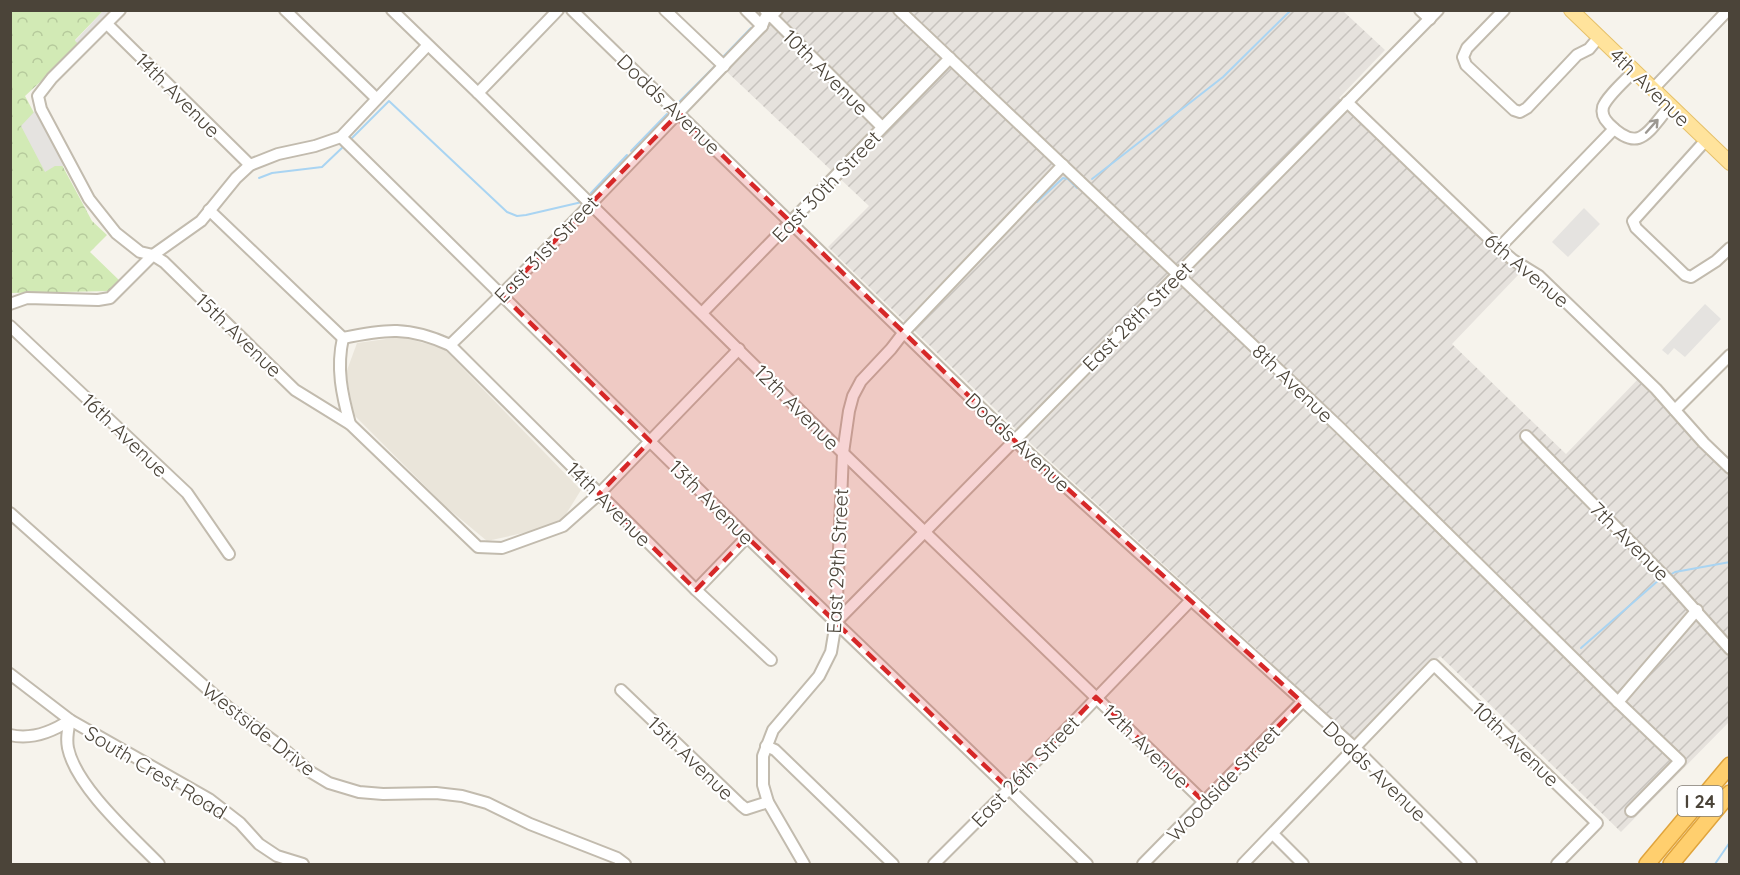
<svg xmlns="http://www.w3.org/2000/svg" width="1740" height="875" font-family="Quicksand,sans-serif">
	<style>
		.residential { fill: #eae5da }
		.industrial { fill: url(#industrial-furrows) }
		.park { fill: url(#park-crowns) }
		.parking { fill: #e5e3e0 }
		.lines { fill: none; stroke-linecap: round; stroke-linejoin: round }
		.stream { stroke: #a9d4f2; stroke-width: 2 }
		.minor-casing { stroke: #c2bbae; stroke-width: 14 }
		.major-casing { stroke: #e6c16a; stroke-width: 16 }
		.highway-casing { stroke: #e0a43c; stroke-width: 18 }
		.minor { stroke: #fff; stroke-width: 10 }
		.major { stroke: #ffe39c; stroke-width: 14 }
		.highway { stroke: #ffcf6e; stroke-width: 15 }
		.oneway { stroke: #9c9892 }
		.marked { fill: #d62828; fill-opacity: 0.2; stroke: #d62828; stroke-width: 4.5; stroke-dasharray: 12 8; stroke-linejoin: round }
		.labels { text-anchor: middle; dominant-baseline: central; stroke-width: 4.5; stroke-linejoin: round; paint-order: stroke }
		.shield { fill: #fff; stroke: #817c74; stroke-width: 1.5 }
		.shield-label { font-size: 18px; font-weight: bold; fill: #4b4439 }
		.street-label { font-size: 20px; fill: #4b4439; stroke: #fff }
	</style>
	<defs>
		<pattern id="industrial-furrows" width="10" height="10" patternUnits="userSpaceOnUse" patternTransform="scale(1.5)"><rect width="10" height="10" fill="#e6e2dd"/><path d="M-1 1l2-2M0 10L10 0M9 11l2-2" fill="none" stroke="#c7c3be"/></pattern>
		<pattern id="park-crowns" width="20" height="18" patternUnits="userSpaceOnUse" patternTransform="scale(1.5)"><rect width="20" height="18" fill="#d2eab5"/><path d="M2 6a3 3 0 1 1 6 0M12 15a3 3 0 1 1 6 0" fill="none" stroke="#b6ca9c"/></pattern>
	</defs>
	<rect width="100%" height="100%" fill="#f6f3ec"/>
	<!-- residential -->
	<path class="residential" d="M401 337 443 348 581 490 563 519 532 531 487 541 445 506 354 415 346 373 357 343Z"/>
	<!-- industrial -->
	<path class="industrial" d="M783 11H1343L1385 50 1339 98 1520 273 1452 344 1566 454 1640 377 1688 433 1729 473V722L1621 832 1440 656 1357 741 1027 440 828 247 869 206 725 70Z"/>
	<!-- park -->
	<path class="park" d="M10 11H103L75 40 80 45 25 96 92 221 107 235 90 252 120 281 111 291 11 293Z"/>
	<!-- parking -->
	<g class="parking">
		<path d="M103 11H113L80 45 75 41Z"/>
		<path d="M35 111 66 166H55L45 172 21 126Z"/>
		<path d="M1584 208 1600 224 1568 257 1552 242Z"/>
		<path d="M1705 304 1721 319 1685 357 1674 348 1668 355 1662 350Z"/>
	</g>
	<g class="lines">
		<!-- stream -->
		<g class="stream">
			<path d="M722 58 751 28"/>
			<path d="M680 101 716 65"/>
			<path d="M349 141 389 101 507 212 517 216 526 215 582 202"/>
			<path d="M631 151 667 114"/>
			<path d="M259 178 272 173 322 167 345 145"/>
			<path d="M1092 179 1223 77 1291 10"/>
			<path d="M591 193 627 155"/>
			<path d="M1037 202 1063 178 1068 179 1077 188"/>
			<path d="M1668 576 1675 572 1730 562"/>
			<path d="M1581 648 1660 579"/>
			<path d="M1715 864 1730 842"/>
		</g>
		<!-- minor casing -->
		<g class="minor-casing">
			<g id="minor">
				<path d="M120 10 52 78 38 96 41 109 89 199 116 233 140 252 153 255 164 262 295 390 350 424 478 547 502 548 563 526 599 494 739 349"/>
				<path d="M285 10 376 98"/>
				<path d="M392 10 478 93 843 453 1204 802"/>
				<path d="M572 10 1014 440 1356 749 1471 864"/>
				<path d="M665 10 724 66"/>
				<path d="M746 10 762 26"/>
				<path d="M765 10 882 127"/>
				<path d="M899 10 1339 427 1618 702 1680 761 1631 811"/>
				<path d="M1420 10 1430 19"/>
				<path d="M1504 10 1467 48 1463 57 1466 65 1514 110 1520 112 1527 108 1577 55 1589 49 1599 37"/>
				<path d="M107 24 250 165"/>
				<path d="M1634 71C1626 80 1607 96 1603 107 1601 114 1604 119 1609 124 1640 155 1648 131 1670 106"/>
				<path d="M1653 89 1728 10"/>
				<path d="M478 93 558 10"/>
				<path d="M1347 102 1499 248 1513 260 1539 276 1656 389 1704 443 1730 468"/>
				<path d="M341 137 747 537 1087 864"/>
				<path d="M1706 140 1633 221 1636 228 1685 275 1691 277 1716 261 1730 248"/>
				<path d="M209 210 343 338"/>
				<path d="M1499 248 1614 129"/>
				<path d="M10 304 27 298 98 300 110 298 153 255 201 221 236 178 250 165 278 154 315 146 341 137 427 46"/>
				<path d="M702 313 950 58"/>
				<path d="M10 326 187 493 229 554"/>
				<path d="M343 338C386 329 408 326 450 345L696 590 771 660"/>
				<path d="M343 338C336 368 342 395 350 424"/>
				<path d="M450 345C557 242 658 133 762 26L765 18 771 16 777 10"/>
				<path d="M1675 410 1730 355"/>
				<path d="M1526 436 1669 581 1730 649"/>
				<path d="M10 513 230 709 279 745 309 771 329 783 359 792 383 794 436 793 462 796 487 803 530 824 617 858 625 864"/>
				<path d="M696 590 747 537"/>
				<path d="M836 622 1438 10"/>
				<path d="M10 674 70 720 209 799 240 823 259 844 277 856 303 864"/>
				<path d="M621 690 741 805 746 809 768 802"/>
				<path d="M1618 702 1697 610"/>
				<path d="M10 735C32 740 52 732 70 720 68 730 66 738 68 748 76 787 132 836 159 864"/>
				<path d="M766 746 775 750 893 864"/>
				<path d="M1273 834 1303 864"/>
				<path d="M804 864 768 802 763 785V756L773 730 819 676 831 652 836 622 843 453 849 411 853 396 861 381 891 349 904 332 1063 165"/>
				<path d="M934 864 1009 789 1191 600"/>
				<path d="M1143 864 1302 702"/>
				<path d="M1243 864 1434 665 1597 823 1557 864"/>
			</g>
		</g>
		<!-- major casing -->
		<g class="major-casing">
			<path id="major" d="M1571 10 1730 163"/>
		</g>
		<!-- highway casing -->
		<g class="highway-casing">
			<g id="highway">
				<path d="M1647 864 1730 765"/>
				<path d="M1671 864 1730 793"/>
			</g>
		</g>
		<!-- minor -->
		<use href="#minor" class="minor"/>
		<!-- major -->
		<use href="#major" class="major"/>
		<!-- highway -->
		<use href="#highway" class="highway"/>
	</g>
	<!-- one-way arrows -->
	<defs><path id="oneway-shaft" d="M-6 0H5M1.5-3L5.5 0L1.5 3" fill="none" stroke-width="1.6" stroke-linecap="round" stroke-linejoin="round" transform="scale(1.5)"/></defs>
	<use class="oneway" href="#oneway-shaft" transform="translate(1652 126) rotate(-48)"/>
	<!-- marked area -->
	<path class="marked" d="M679 113 1014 440 1302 702 1204 802 1096 697 1009 789 747 537 696 590 599 494 650 441 502 295Z"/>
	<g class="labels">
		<!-- shield labels -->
		<rect class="shield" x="1677.5" y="786" width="45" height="30" rx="4.5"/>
		<g class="shield-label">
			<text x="1700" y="801">I 24</text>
		</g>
		<!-- street labels -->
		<g class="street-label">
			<text transform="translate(826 72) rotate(45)">10th Avenue</text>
			<text transform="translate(1650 87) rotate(44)">4th Avenue</text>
			<text transform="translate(178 95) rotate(45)">14th Avenue</text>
			<text transform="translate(669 104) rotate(44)">Dodds Avenue</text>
			<text transform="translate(826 186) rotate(-46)">East 30th Street</text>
			<text transform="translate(546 249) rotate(-46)">East 31st Street</text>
			<text transform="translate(1527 270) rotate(40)">6th Avenue</text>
			<text transform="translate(1137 316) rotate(-45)">East 28th Street</text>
			<text transform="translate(239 335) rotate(44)">15th Avenue</text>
			<text transform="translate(1293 383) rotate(44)">8th Avenue</text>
			<text transform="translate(797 407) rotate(45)">12th Avenue</text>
			<text transform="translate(125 435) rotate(44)">16th Avenue</text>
			<text transform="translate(1018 442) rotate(43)">Dodds Avenue</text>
			<text transform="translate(712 502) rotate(45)">13th Avenue</text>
			<text transform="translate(609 504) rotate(45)">14th Avenue</text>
			<text transform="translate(1630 541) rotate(45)">7th Avenue</text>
			<text transform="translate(837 561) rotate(-87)">East 29th Street</text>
			<text transform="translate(259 729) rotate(38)">Westside Drive</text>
			<text transform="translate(1516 744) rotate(44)">10th Avenue</text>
			<text transform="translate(1146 746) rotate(44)">12th Avenue</text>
			<text transform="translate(691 758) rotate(44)">15th Avenue</text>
			<text transform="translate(1025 771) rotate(-46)">East 26th Street</text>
			<text transform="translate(1375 771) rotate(44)">Dodds Avenue</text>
			<text transform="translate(156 772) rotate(31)">South Crest Road</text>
			<text transform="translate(1223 783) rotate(-46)">Woodside Street</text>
		</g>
	</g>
	<!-- border -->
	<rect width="1740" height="875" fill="none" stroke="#4b4439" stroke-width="24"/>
</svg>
